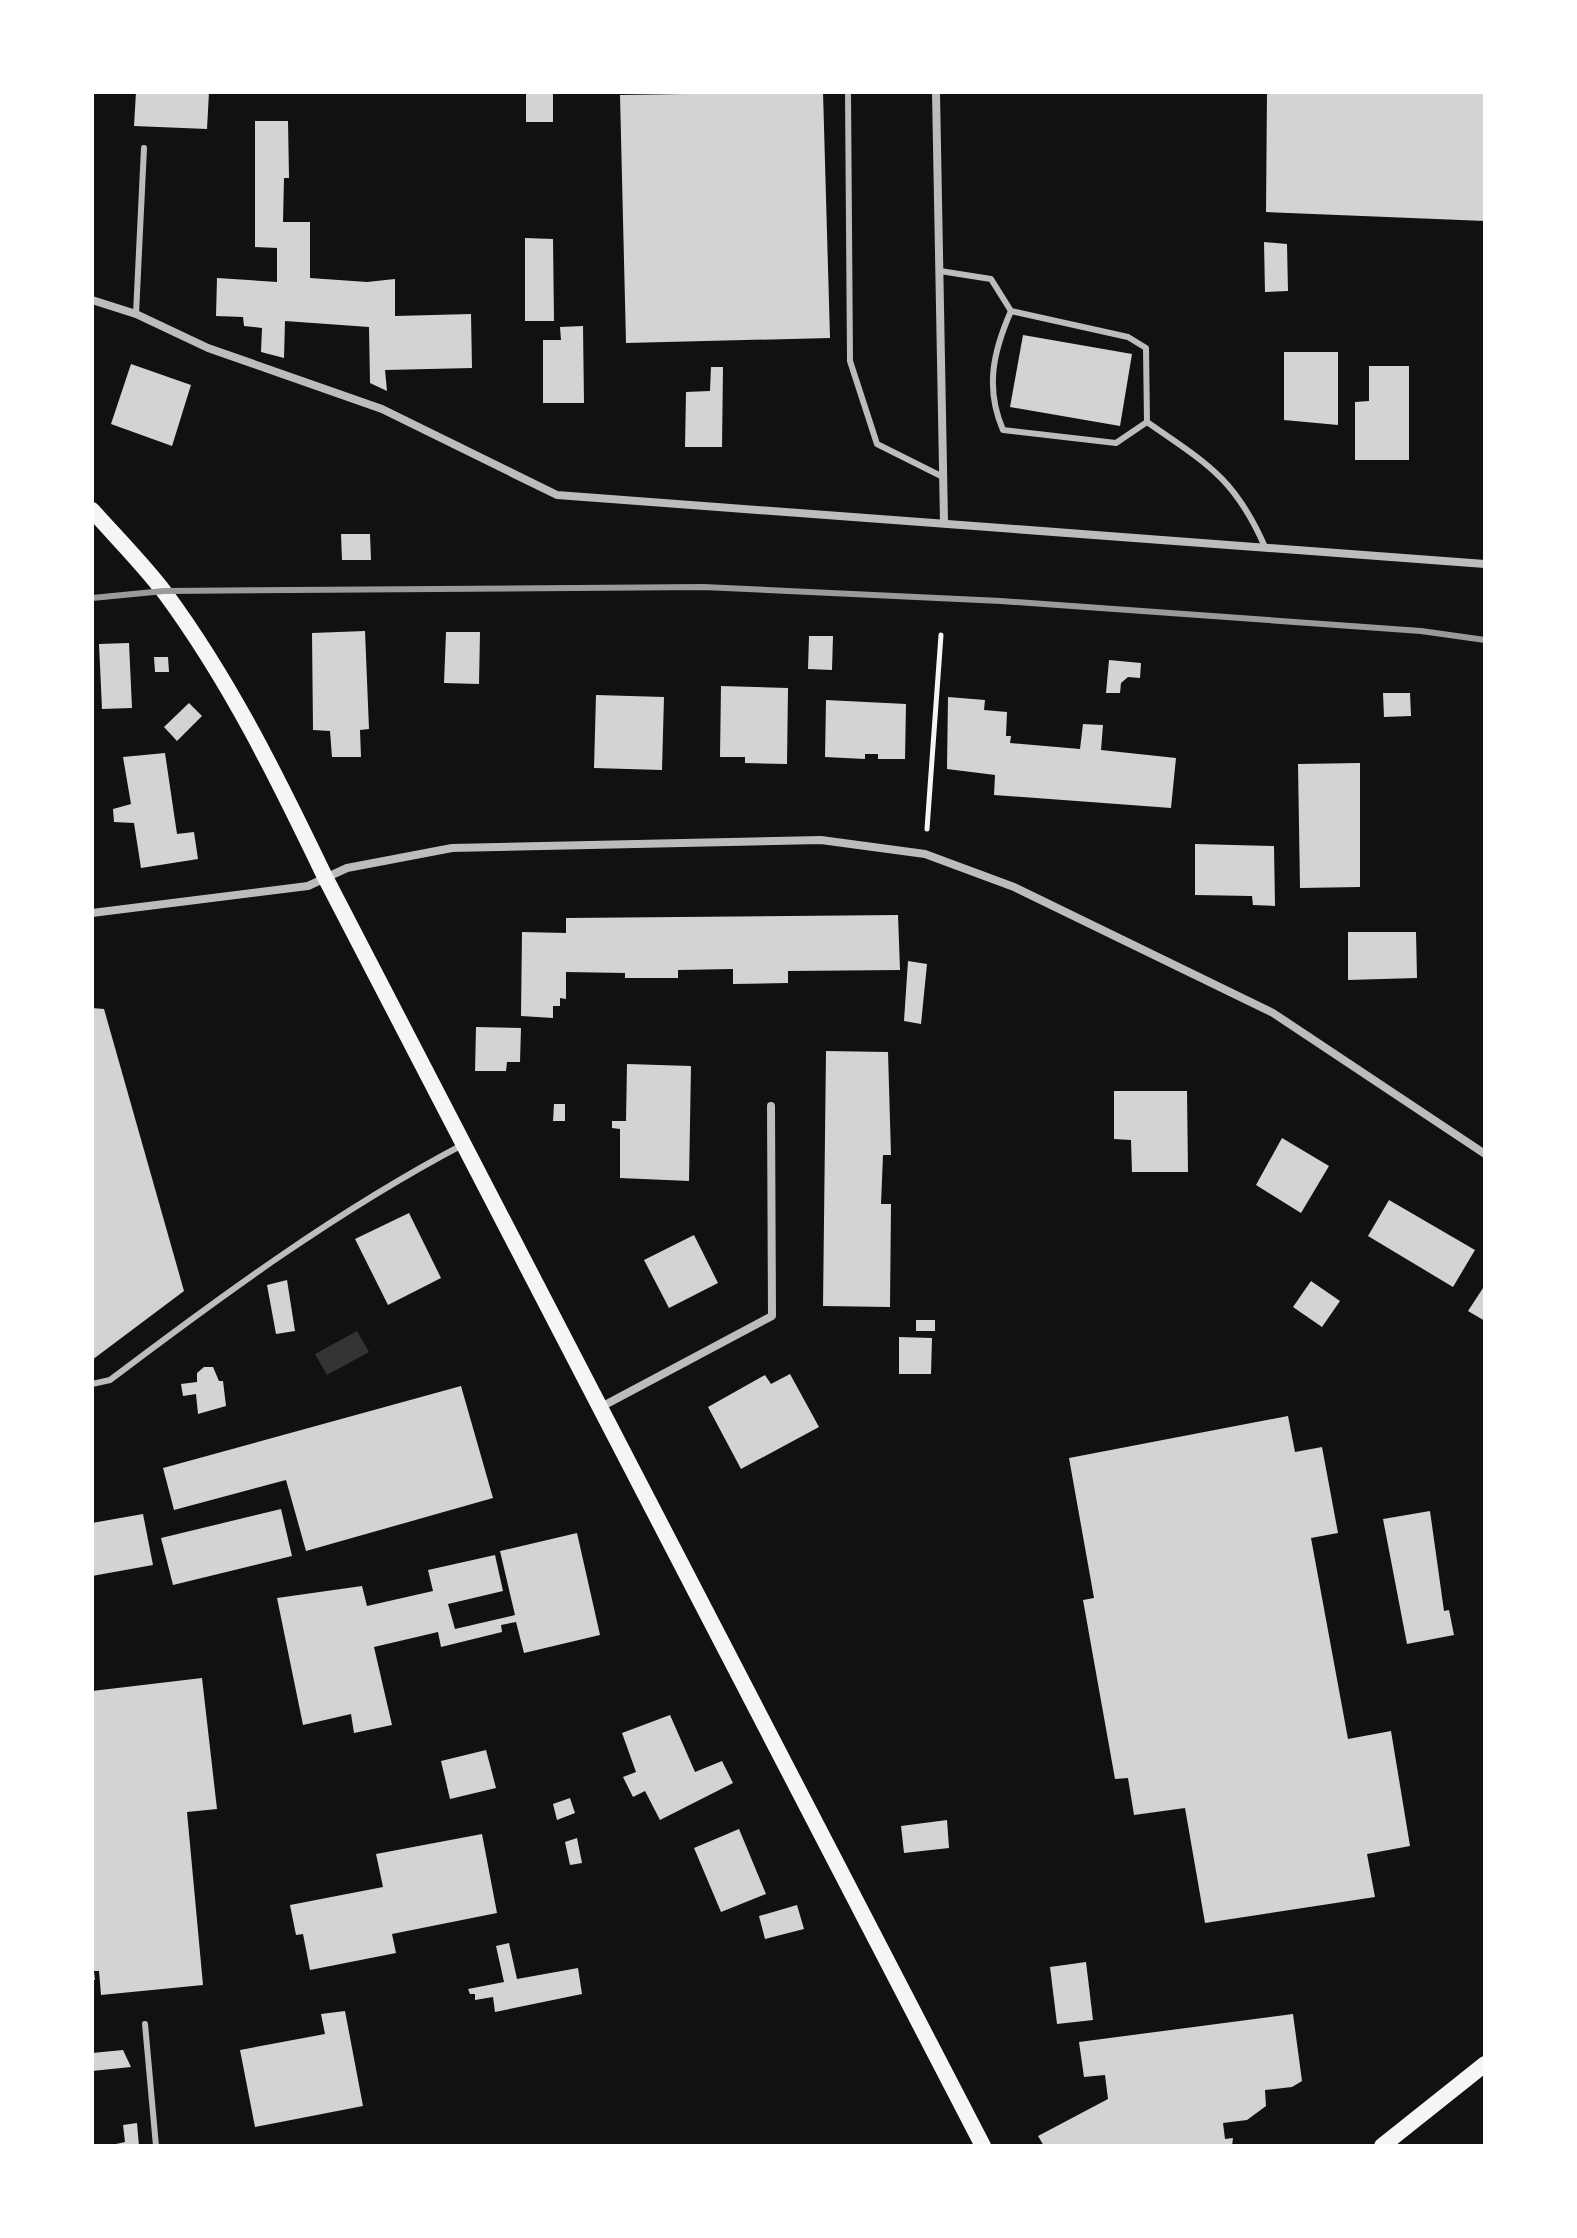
<svg xmlns="http://www.w3.org/2000/svg" width="1577" height="2238" font-family="'Archivo Narrow',sans-serif">
	<style>
		.water { fill: #333 }
		.building { fill: #d3d3d3 }
		.lines { fill: none; stroke-linecap: round; stroke-linejoin: round }
		.path { stroke: #f5f5f5; stroke-width: 5 }
		.service { stroke: #bcbcbc; stroke-width: 6 }
		.minor { stroke: #bcbcbc; stroke-width: 8 }
		.secondary { stroke: #f5f5f5; stroke-width: 16 }
		.rail { stroke: #9a9a9a; stroke-width: 6 }
	</style>
	<rect width="100%" height="100%" fill="#111"/>
	<!-- water -->
	<path class="water" d="M357 1331 369 1352 327 1375 315 1354Z"/>
	<!-- building -->
	<g class="building">
		<path d="M136 92H209L207 129 134 126Z"/>
		<rect x="526" y="92" width="27" height="30"/>
		<path d="M823 92 830 338 626 343 620 95Z"/>
		<path d="M1267 92H1485V221L1266 212Z"/>
		<path d="M255 121H288L289 178H284L283 222H310V278L367 282 395 279V316L471 314 472 368 385 370 387 391 370 383 369 327 285 321 284 358 261 352 262 328 244 326 243 317 216 316 217 278 277 282V248L255 247Z"/>
		<path d="M525 238 553 239 554 321H525Z"/>
		<path d="M1264 242 1287 244 1288 291 1265 292Z"/>
		<path d="M583 326 584 403H543V340H561L560 327Z"/>
		<path d="M1023 335 1132 354 1120 426 1010 407Z"/>
		<path d="M1284 352H1338V425L1284 420Z"/>
		<path d="M131 364 191 385 172 446 111 424Z"/>
		<path d="M1369 366H1409V460H1355V402L1369 401Z"/>
		<path d="M711 367H723L722 447H685L686 392 710 391Z"/>
		<path d="M341 534H370L371 560H342Z"/>
		<path d="M365 631 369 729 360 730 361 757H332L330 731 313 730 312 633Z"/>
		<path d="M446 632H480L479 684 444 683Z"/>
		<path d="M809 636H833L832 670 808 669Z"/>
		<path d="M129 643 132 708 102 709 99 644Z"/>
		<path d="M154 657H168L169 672H155Z"/>
		<path d="M1109 660 1141 663 1140 678 1128 677 1121 683 1120 693H1106Z"/>
		<path d="M721 686 788 688 787 764 745 763V757H720Z"/>
		<path d="M1383 693H1410L1411 716 1384 717Z"/>
		<path d="M596 695 664 697 662 770 594 768Z"/>
		<path d="M948 697 985 700 984 710 1007 712 1006 736H1011L1010 743 1080 749 1083 724 1103 725 1101 750 1176 758 1171 808 994 795 995 775 947 769Z"/>
		<path d="M826 700 906 704 905 759H878V754H865V759L825 757Z"/>
		<path d="M189 703 202 716 177 741 164 727Z"/>
		<path d="M165 753 177 834 194 832 198 859 141 868 134 823 114 822 113 809 131 804 123 757Z"/>
		<path d="M1360 763V887L1300 888 1298 764Z"/>
		<path d="M1195 844 1274 846 1275 906 1253 905 1252 896 1195 895Z"/>
		<path d="M898 915 900 970 788 971V983L733 984V969L678 970V978H625V973L566 972V999L560 998V1006H553V1018L521 1016 522 932 566 933V918Z"/>
		<path d="M1348 932H1416L1417 978 1348 980Z"/>
		<path d="M908 961 927 964 921 1024 904 1021Z"/>
		<path d="M92 1008 104 1009 184 1291 92 1360Z"/>
		<path d="M476 1027 521 1028 520 1062H507L506 1071H475Z"/>
		<path d="M826 1051 888 1052 891 1155H883L881 1204H891L890 1307 823 1306Z"/>
		<path d="M627 1064 691 1066 689 1181 620 1178V1129L612 1128V1121H626Z"/>
		<path d="M1114 1091H1187L1188 1172H1132L1131 1140 1114 1139Z"/>
		<path d="M554 1104H565V1121H553Z"/>
		<path d="M1282 1138 1329 1166 1301 1213 1256 1185Z"/>
		<path d="M1389 1200 1475 1250 1453 1287 1368 1236Z"/>
		<path d="M409 1213 441 1278 388 1305 355 1239Z"/>
		<path d="M694 1235 718 1283 669 1308 644 1260Z"/>
		<path d="M287 1280 295 1331 276 1334 267 1285Z"/>
		<path d="M1311 1281 1340 1301 1322 1327 1293 1307Z"/>
		<path d="M1485 1285V1321L1468 1311Z"/>
		<rect x="916" y="1320" width="19" height="11"/>
		<path d="M899 1337 932 1338 931 1374H899Z"/>
		<path d="M204 1367H213L219 1381H223L226 1406 198 1414 196 1394 183 1396 181 1384 197 1382V1373Z"/>
		<path d="M790 1374 819 1427 741 1469 708 1407 765 1375 771 1384Z"/>
		<path d="M461 1386 493 1498 306 1551 286 1480 174 1510 163 1468Z"/>
		<path d="M1288 1416 1295 1452 1322 1447 1338 1533 1311 1538 1348 1739 1391 1731 1410 1846 1367 1854 1375 1897 1205 1923 1185 1808 1134 1815 1128 1778 1115 1779 1083 1600 1094 1598 1069 1458Z"/>
		<path d="M281 1509 292 1556 173 1585 161 1538Z"/>
		<path d="M1430 1511 1444 1611 1449 1610 1454 1635 1407 1644 1383 1519Z"/>
		<path d="M143 1514 153 1565 92 1576V1523Z"/>
		<path d="M577 1533 600 1635 524 1653 516 1622 501 1625 502 1632 441 1647 438 1632 374 1647 392 1725 354 1733 351 1714 303 1725 277 1598 362 1586 367 1606 433 1591 428 1570 495 1555 503 1591 448 1604 455 1629 515 1615 500 1551Z"/>
		<path d="M202 1678 217 1809 187 1812 203 1985 101 1995 99 1971H94L95 1980H92V1691Z"/>
		<path d="M670 1715 695 1772 722 1761 733 1783 660 1820 645 1791 633 1797 623 1777 636 1772 622 1733Z"/>
		<path d="M486 1750 496 1788 450 1799 441 1761Z"/>
		<path d="M570 1798 575 1813 557 1820 553 1804Z"/>
		<path d="M947 1820 949 1848 904 1853 901 1826Z"/>
		<path d="M739 1829 766 1894 721 1912 694 1848Z"/>
		<path d="M482 1834 497 1913 392 1934 396 1953 310 1970 303 1934 296 1935 290 1905 383 1887 376 1854Z"/>
		<path d="M577 1838 582 1863 570 1865 565 1842Z"/>
		<path d="M797 1905 804 1929 765 1939 759 1916Z"/>
		<path d="M509 1943 517 1979 578 1968 582 1994 495 2012 493 1997 475 2000V1994H470L468 1989 504 1982 496 1946Z"/>
		<path d="M1086 1962 1093 2020 1057 2024 1050 1967Z"/>
		<path d="M345 2011 363 2106 255 2127 240 2050 325 2034 321 2014Z"/>
		<path d="M1293 2014 1302 2081 1292 2087 1265 2090 1266 2106 1247 2120 1223 2123 1225 2139 1233 2138 1232 2146H1044L1038 2136 1108 2099 1105 2075 1084 2077 1079 2042Z"/>
		<path d="M123 2050 131 2067 92 2071V2053Z"/>
		<path d="M137 2123 139 2146H107L125 2142 123 2125Z"/>
	</g>
	<g class="lines">
		<!-- path -->
		<path class="path" d="M927 829 941 635"/>
		<!-- service -->
		<g class="service">
			<path d="M848 92 850 361 877 444 943 477"/>
			<path d="M940 271 991 279 1011 311 1128 337 1146 348 1147 422C1206 463 1235 478 1265 547"/>
			<path d="M1011 311C993 352 985 388 1003 430L1116 443 1147 422"/>
			<path d="M136 314 144 148"/>
			<path d="M92 1384 110 1380C224 1294 337 1211 464 1144"/>
			<path d="M145 2024 156 2146"/>
		</g>
		<!-- minor -->
		<g class="minor">
			<path d="M936 92 944 522"/>
			<path d="M92 300 136 314 208 348 382 409 557 495 1485 564"/>
			<path d="M92 913 308 886 347 868 452 848 821 840 925 854 1014 887 1273 1013 1485 1154"/>
			<path d="M601 1407 772 1316 771 1106"/>
		</g>
		<!-- secondary -->
		<g class="secondary">
			<path d="M92 510C116 537 143 564 165 593 230 681 278 779 325 877L983 2146"/>
			<path d="M1382 2146 1485 2064"/>
		</g>
		<!-- rail -->
		<path class="rail" d="M92 598 164 591 703 587 1001 601 1421 631 1485 640"/>
	</g>
	<!-- border -->
	<rect width="1577" height="2238" fill="none" stroke="#ffffff" stroke-width="188"/>
</svg>
